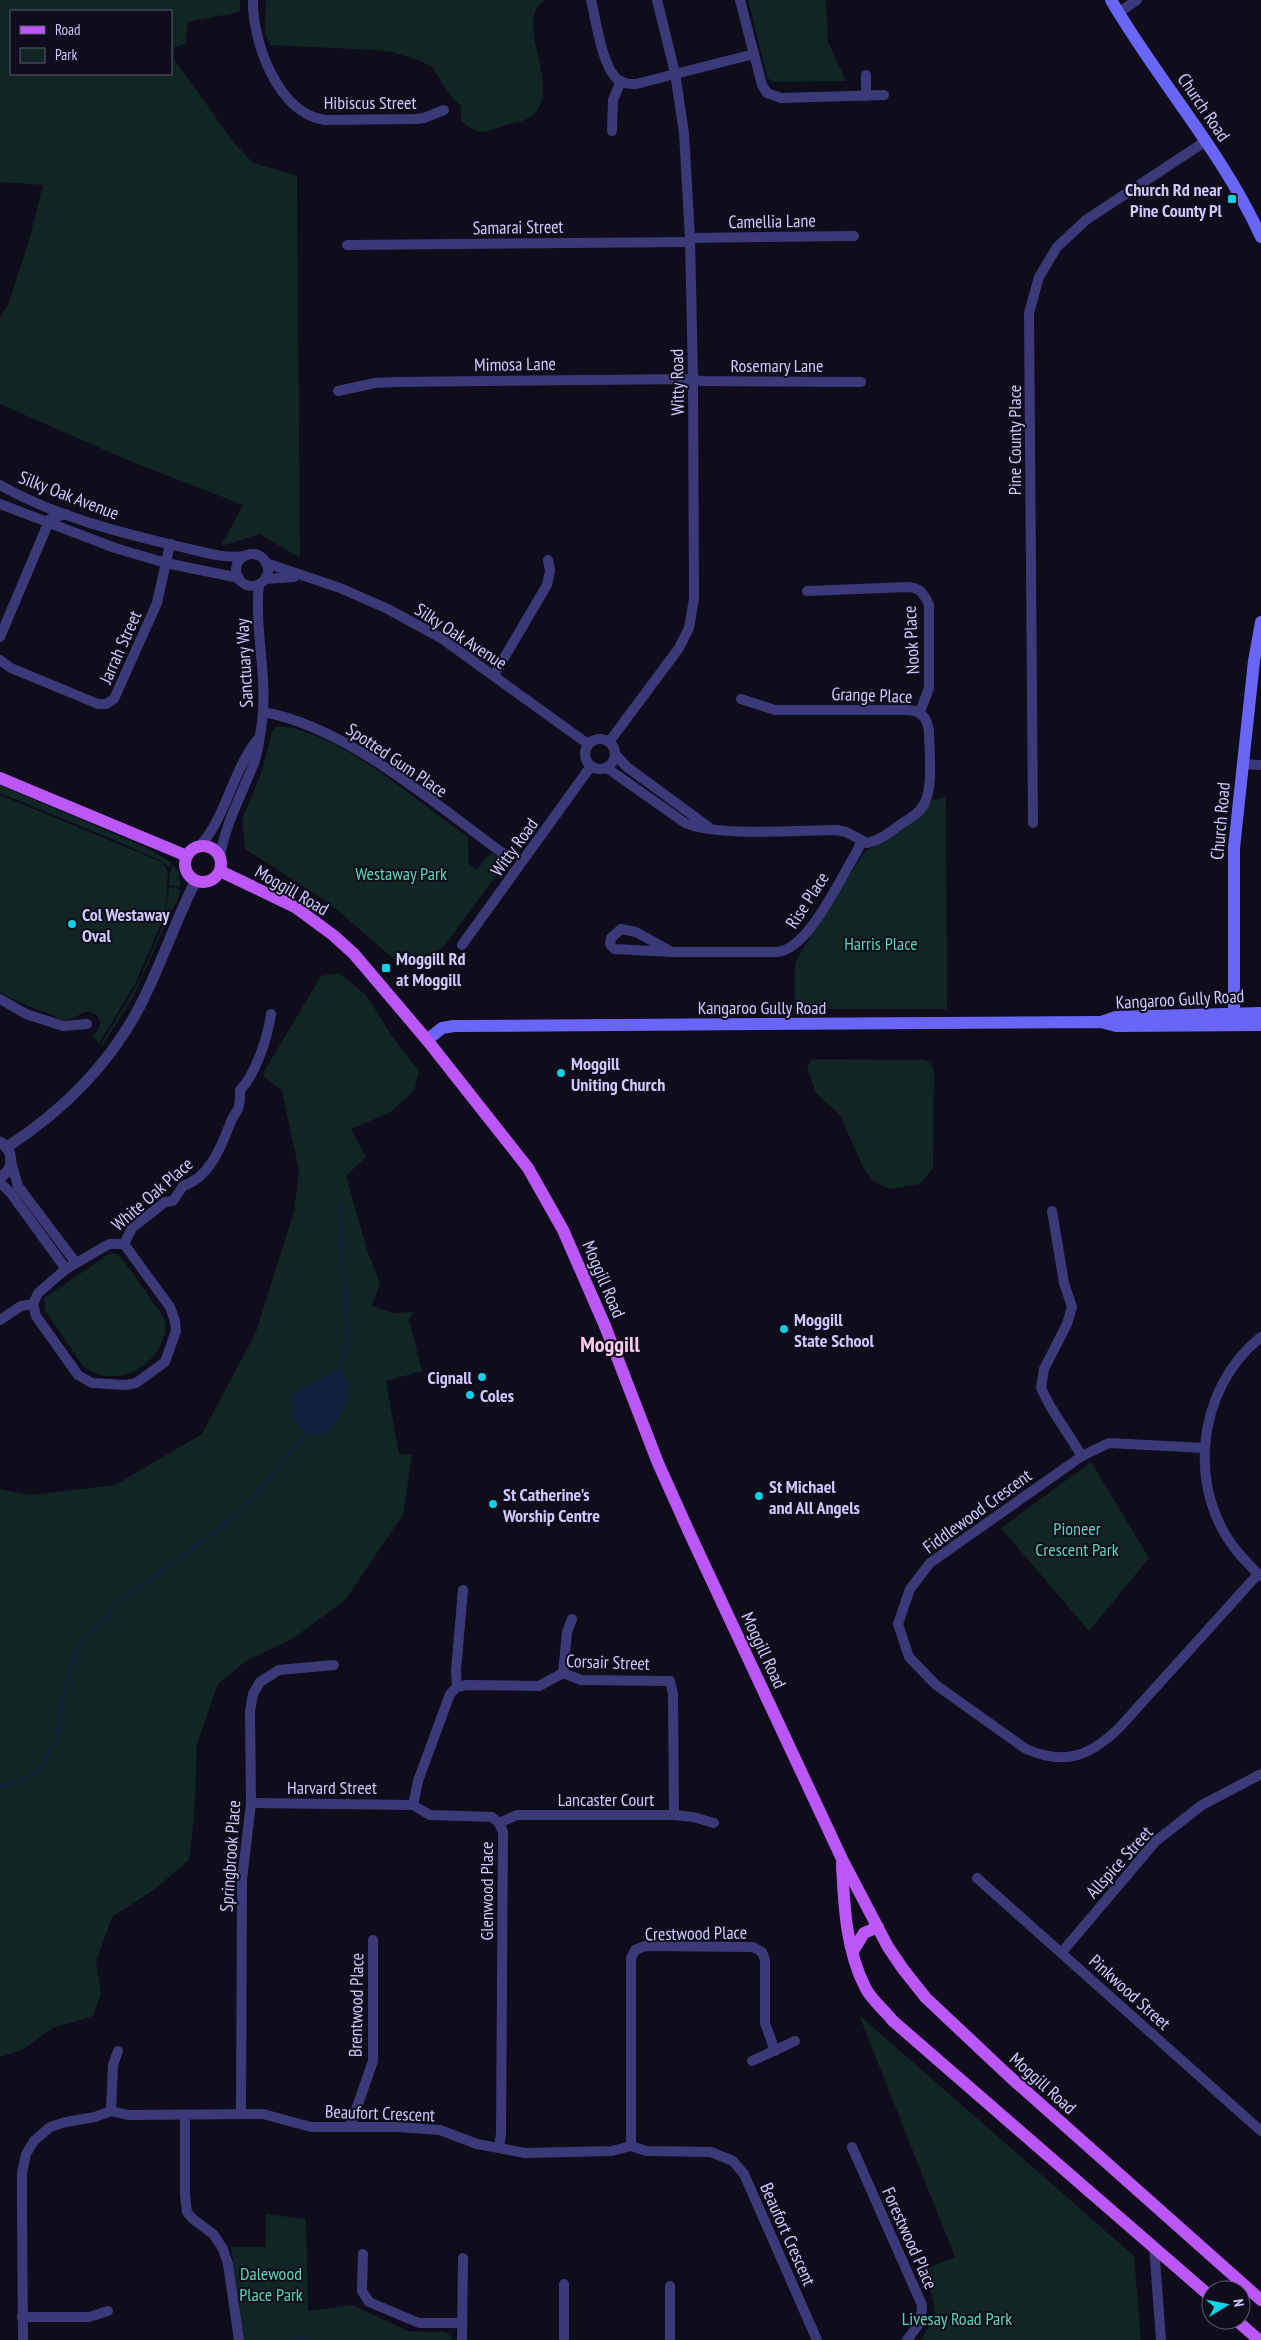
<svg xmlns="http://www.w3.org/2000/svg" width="1261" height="2340" font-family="'PT Sans Narrow',sans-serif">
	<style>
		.green { fill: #102524; fill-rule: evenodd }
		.water { fill: #0e203e }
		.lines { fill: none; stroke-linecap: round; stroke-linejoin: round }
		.stream { stroke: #0e203e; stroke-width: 2.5 }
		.minor { stroke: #3c3978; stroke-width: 10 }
		.tertiary { stroke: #3c3978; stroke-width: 11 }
		.secondary { stroke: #6966f7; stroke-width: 12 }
		.primary { stroke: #bb57f6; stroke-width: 12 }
		.poi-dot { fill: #0cd0e6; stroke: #0f0c1c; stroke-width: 2 }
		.labels { text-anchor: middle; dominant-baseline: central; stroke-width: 4; stroke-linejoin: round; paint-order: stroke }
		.street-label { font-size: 18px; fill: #cfcafc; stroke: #0f0c1c }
		.poi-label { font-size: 18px; font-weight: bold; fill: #cfcafc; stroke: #0f0c1c; text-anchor: start }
		.park-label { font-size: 18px; fill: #5bd7b8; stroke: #0f0c1c }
		.district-label { font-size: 22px; font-weight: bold; fill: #fccbea; stroke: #0f0c1c }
	</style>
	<rect width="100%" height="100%" fill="#0f0c1c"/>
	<!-- green -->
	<g class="green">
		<path d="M0 0H240V12L187 22 186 44 174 47V59L235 144 253 163 297 176 300 558 260 534 221 546 243 505 125 459 0 404V317L8 305 29 241 43 185 0 182ZM11 11H171V74H11Z"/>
		<path d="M266 0H545C543 2 538 5 537 8 521 36 562 91 532 116 525 122 511 123 503 126 483 133 479 136 461 121V106L450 95 432 67 421 61 392 52 375 50 270 45 265 34Z"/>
		<path d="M748 0H826L828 42 846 81 772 82 767 77Z"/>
		<path d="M277 726C283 727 290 727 296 729 355 745 418 802 468 837L469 864 477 870 488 855 493 853 506 862 443 948 401 965 329 903 245 849 242 819 262 771 272 732Z"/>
		<path d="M0 785 145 847 171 862 170 868 161 861 110 838 0 793Z"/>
		<path d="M0 795 159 861 163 863 168 872 165 914 135 984 99 1043 92 1036C99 1032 104 1021 95 1014 84 1006 75 1022 63 1020 59 1020 57 1017 53 1015 34 1009 17 1002 0 992Z"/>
		<path d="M946 797 947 1009H794L795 963 825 911 864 853 925 810 932 800Z"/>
		<path d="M173 865 179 873 180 887 169 885 170 872Z"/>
		<path d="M175 887 180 890 177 902 170 914 133 997 102 1046 101 1044 137 985 164 923 169 888Z"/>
		<path d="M339 973 366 995 392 1036 419 1071 414 1091 389 1113 351 1129 366 1157 346 1176 367 1250 380 1283 372 1306 393 1313 414 1312 409 1319 422 1371 386 1381 399 1454 412 1455 403 1515 345 1600 292 1639 246 1661 218 1684 197 1744 194 1819 189 1860 155 1889 112 1917 96 1962 101 1994 93 2016 53 2028 22 2050 0 2057V1489L30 1495 115 1485 202 1434 256 1332 294 1211 299 1171 282 1091 262 1075 321 976Z"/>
		<path d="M820 1059 925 1060 931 1064 934 1072 933 1168 920 1184 889 1189 872 1180 863 1167 840 1115 816 1093 807 1067 812 1060Z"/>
		<path d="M109 1254H118C131 1270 143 1287 154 1304 157 1308 163 1314 165 1320 167 1326 165 1336 162 1342 149 1372 112 1388 83 1366L45 1310 44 1298Z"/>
		<path d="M1091 1462 1149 1558 1089 1631 1001 1528Z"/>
		<path d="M859 2015 1134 2256 1141 2340H920C943 2310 935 2304 921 2271L955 2257Z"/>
		<path d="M266 2214 306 2219 308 2311 352 2305 408 2331 445 2332 451 2336 452 2340H244L231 2247H266Z"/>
	</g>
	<!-- water -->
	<path class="water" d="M335 1370C338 1372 343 1374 345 1376 356 1389 339 1425 326 1432 322 1434 315 1434 311 1435 296 1426 292 1418 291 1400L298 1391Z"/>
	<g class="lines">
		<!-- stream -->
		<g class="stream">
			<path d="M339 1204 348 1341 340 1376"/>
			<path d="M0 1786H5L38 1772 56 1741 62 1703 77 1648 119 1601 192 1549 240 1512 308 1432"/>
			<path d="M294 2337 307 2340"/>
		</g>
		<!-- minor -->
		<g class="minor">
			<path d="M253 0C252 41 278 114 325 120L416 119 424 118 444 110"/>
			<path d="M591 0C596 20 602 66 617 79 623 84 629 84 636 84L754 54"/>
			<path d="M740 0 762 85 767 93 781 98 884 95"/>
			<path d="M1118 13 1137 0"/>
			<path d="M866 75V96"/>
			<path d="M612 131 613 100 621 81"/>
			<path d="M690 238 854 236"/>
			<path d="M347 245 690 242"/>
			<path d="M338 391 375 383 396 382 693 379 701 381 861 382"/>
			<path d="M0 485C55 516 117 532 177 546 200 551 222 559 245 556"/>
			<path d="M0 504 115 548 166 563 239 578"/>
			<circle cx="252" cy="570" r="16"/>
			<path d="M266 563 340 588 388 609 441 638 588 744"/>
			<path d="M265 579 294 577"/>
			<path d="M807 591 908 587C921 588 924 594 929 605V688L920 712"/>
			<path d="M0 637 50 519 66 514"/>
			<path d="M0 660 11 668 98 704H106L114 699 157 603 170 544"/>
			<path d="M494 675 547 585 550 571 548 560"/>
			<path d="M263 712C346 726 436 805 504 854"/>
			<circle cx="600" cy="754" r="15"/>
			<path d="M609 742 679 648 689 628 694 599 693 379 690 238 684 133 675 73 657 0"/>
			<path d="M615 754 627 767 710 828"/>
			<path d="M1242 764 1261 765"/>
			<path d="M607 768 685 823C717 837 799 830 837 830L846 832 867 843C881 840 890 832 901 824 907 820 915 816 920 810 935 794 929 752 929 731 927 718 922 711 908 710H775L741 699"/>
			<path d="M1033 823 1029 313 1039 277 1057 247 1086 220 1206 141"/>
			<path d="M200 846C227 815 232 772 257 740"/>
			<path d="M220 857C225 823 243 793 255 760 259 749 260 734 262 722 268 676 254 631 259 584"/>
			<path d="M621 929 636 932 672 952 614 949 610 944 611 938Z"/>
			<path d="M462 945 591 766"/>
			<path d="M672 952H777C808 950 840 879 856 853L862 841"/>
			<path d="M0 999 26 1014 63 1026 87 1024"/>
			<path d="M11 1162 18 1186 76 1263"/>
			<path d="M0 1183 10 1192 66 1269"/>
			<path d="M1052 1211 1064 1283 1072 1307 1067 1324 1044 1369 1041 1388 1050 1406 1082 1456"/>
			<path d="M33 1304 36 1316 78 1375 92 1383 126 1385 136 1383 165 1362 176 1331 175 1321 170 1307 124 1244"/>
			<path d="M0 1320 21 1306 33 1304 38 1293 66 1269 109 1244H124L132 1228 165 1202 173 1201 183 1186C211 1177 222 1144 232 1119 234 1115 238 1111 239 1106 240 1101 240 1095 240 1090 256 1074 268 1036 271 1014"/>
			<path d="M1261 1337C1195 1389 1185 1495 1242 1557 1248 1563 1254 1571 1261 1576"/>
			<path d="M1204 1448 1109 1443 1082 1456 930 1563 910 1589 898 1624 909 1657 936 1685 1026 1749C1065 1766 1090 1756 1119 1728L1258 1574"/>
			<path d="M563 1673 567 1632 572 1619"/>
			<path d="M457 1687 456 1670 463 1590"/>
			<path d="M251 1803 413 1805"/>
			<path d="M499 1823 517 1815H674L693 1817 714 1823"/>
			<path d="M977 1878 1261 2131"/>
			<path d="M1062 1952 1156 1841 1202 1805 1261 1774"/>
			<path d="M752 2061 795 2041"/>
			<path d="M111 2111 113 2065 118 2051"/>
			<path d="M241 2113 242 1880 251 1803 250 1711 253 1694 260 1682 279 1670 334 1665"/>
			<path d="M185 2115V2195L187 2212 193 2219 213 2234 223 2249 228 2264 239 2340"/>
			<path d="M350 2127 373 2061V1940"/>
			<path d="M631 2146V1958L635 1950 645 1946 753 1947 762 1952 765 1960V2023L775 2051"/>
			<path d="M852 2147 922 2305 921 2321 907 2340"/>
			<path d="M499 2148 501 2133 503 1832 499 1823 492 1817 430 1815 413 1805 418 1781 450 1694 457 1687 467 1685 539 1686 563 1673 581 1680 670 1681 673 1694 674 1815"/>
			<path d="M1154 2246 1161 2340"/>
			<path d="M363 2254 362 2291 369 2302 419 2323H462"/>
			<path d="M564 2284V2340"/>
			<path d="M670 2286V2340"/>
			<path d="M22 2317H89L108 2311"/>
			<path d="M23 2340 22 2207V2173L26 2154 34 2141 50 2127 66 2122 95 2117 111 2111 128 2115 263 2114 311 2127H397L440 2130 477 2144 525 2153 612 2151 631 2146 646 2151 711 2152 733 2161 744 2174 817 2340"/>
			<path d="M462 2340 463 2258"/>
		</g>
		<!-- tertiary -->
		<g class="tertiary">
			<path d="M0 1142C13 1150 16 1169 0 1177"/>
			<path d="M7 1147C63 1111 112 1062 142 1002 162 962 176 920 196 880"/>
		</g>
		<!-- secondary -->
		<g class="secondary">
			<path d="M1111 0C1158 81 1222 151 1261 237"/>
			<path d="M1101 1022 1116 1017 1261 1013"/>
			<path d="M1234 1025V848L1254 661 1261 622"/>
			<path d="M427 1040 442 1028 454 1026 1101 1022 1116 1026 1261 1025"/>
		</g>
		<!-- primary -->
		<g class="primary">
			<path d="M0 778 187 856"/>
			<circle cx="203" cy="864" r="18"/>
			<path d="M220 871 295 907 333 935 354 954 427 1040 528 1168 563 1230 605 1326 658 1463 689 1532 842 1859 888 1947 903 1969 926 1998 1010 2077 1261 2300"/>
			<path d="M842 1864C844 1906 846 1951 866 1989 872 2000 885 2011 893 2021L1211 2297"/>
			<path d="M853 1951 864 1933 878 1927"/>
			<path d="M1236 2320 1259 2340"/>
		</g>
	</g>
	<!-- markers -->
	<g class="poi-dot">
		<rect x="1227" y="194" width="10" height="10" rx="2.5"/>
		<circle cx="72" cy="924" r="5"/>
		<rect x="381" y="963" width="10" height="10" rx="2.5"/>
		<circle cx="561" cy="1073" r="5"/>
		<circle cx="784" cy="1329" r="5"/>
		<circle cx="482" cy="1377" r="5"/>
		<circle cx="470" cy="1395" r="5"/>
		<circle cx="759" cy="1496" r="5"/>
		<circle cx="493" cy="1504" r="5"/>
	</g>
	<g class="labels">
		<!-- street labels -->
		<g class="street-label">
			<text x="370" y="102">Hibiscus Street</text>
			<text transform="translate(1204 107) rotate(56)">Church Road</text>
			<text transform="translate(772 221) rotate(-1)">Camellia Lane</text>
			<text transform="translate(518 227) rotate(-1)">Samarai Street</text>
			<text transform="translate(515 364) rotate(-1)">Mimosa Lane</text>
			<text x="777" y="365">Rosemary Lane</text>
			<text transform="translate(677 382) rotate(-91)">Witty Road</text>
			<text transform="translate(1014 440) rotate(-90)">Pine County Place</text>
			<text transform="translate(69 495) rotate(21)">Silky Oak Avenue</text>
			<text transform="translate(461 636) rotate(33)">Silky Oak Avenue</text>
			<text transform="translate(911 640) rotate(-93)">Nook Place</text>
			<text transform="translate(120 647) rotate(-66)">Jarrah Street</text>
			<text transform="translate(244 663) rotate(-93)">Sanctuary Way</text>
			<text transform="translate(872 695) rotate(2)">Grange Place</text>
			<text transform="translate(397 760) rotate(34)">Spotted Gum Place</text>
			<text transform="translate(1220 821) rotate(-85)">Church Road</text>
			<text transform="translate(514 847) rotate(-54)">Witty Road</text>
			<text transform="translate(292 890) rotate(30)">Moggill Road</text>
			<text transform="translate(807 900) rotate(-57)">Rise Place</text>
			<text transform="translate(1180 999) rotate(-3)">Kangaroo Gully Road</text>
			<text x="762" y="1007">Kangaroo Gully Road</text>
			<text transform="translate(152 1194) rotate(-41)">White Oak Place</text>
			<text transform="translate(604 1279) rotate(67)">Moggill Road</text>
			<text transform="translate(977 1511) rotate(-36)">Fiddlewood Crescent</text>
			<text transform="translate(764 1650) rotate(65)">Moggill Road</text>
			<text transform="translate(608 1662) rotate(2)">Corsair Street</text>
			<text x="332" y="1787">Harvard Street</text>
			<text x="606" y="1799">Lancaster Court</text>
			<text transform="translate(230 1856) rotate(-86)">Springbrook Place</text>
			<text transform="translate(1119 1862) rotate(-48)">Allspice Street</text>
			<text transform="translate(486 1891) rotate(-90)">Glenwood Place</text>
			<text transform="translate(696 1933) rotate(-1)">Crestwood Place</text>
			<text transform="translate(1130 1992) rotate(42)">Pinkwood Street</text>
			<text transform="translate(356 2005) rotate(-89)">Brentwood Place</text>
			<text transform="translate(1043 2083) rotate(42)">Moggill Road</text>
			<text transform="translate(380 2113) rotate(2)">Beaufort Crescent</text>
			<text transform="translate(788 2234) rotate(66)">Beaufort Crescent</text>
			<text transform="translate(910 2238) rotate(66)">Forestwood Place</text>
		</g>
		<!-- poi labels -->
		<g class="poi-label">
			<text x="1222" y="189" text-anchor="end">Church Rd near<tspan x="1222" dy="21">Pine County Pl</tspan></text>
			<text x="82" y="914">Col Westaway<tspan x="82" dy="21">Oval</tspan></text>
			<text x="396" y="958">Moggill Rd<tspan x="396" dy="21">at Moggill</tspan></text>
			<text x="571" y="1063">Moggill<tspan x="571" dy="21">Uniting Church</tspan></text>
			<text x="794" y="1319">Moggill<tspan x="794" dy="21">State School</tspan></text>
			<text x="472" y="1377" text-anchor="end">Cignall</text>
			<text x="480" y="1395">Coles</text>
			<text x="769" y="1486">St Michael<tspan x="769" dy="21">and All Angels</tspan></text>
			<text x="503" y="1494">St Catherine's<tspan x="503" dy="21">Worship Centre</tspan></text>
		</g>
		<!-- park labels -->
		<g class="park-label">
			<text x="401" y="873">Westaway Park</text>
			<text x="881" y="943">Harris Place</text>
			<text x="1077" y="1528">Pioneer<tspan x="1077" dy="21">Crescent Park</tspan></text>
			<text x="271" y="2273">Dalewood<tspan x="271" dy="21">Place Park</tspan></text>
			<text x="957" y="2318">Livesay Road Park</text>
		</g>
		<!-- district labels -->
		<g class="district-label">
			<text x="610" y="1344">Moggill</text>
		</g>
	</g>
	<!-- legend -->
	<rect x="10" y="10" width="162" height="65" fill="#0f0c1c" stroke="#5c5876"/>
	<rect x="20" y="26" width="25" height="8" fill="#bb57f6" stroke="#5c5876"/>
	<text x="55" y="35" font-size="15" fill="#cfcafc">Road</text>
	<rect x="20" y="48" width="25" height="15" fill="#102524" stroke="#5c5876"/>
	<text x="55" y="60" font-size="15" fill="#cfcafc">Park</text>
	<!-- north arrow -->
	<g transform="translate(1226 2305) rotate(80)"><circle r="24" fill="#0f0c1c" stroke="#5c5876"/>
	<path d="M0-4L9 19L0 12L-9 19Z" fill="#0cd0e6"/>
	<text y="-8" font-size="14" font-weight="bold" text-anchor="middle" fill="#cfcafc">N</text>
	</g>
</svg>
